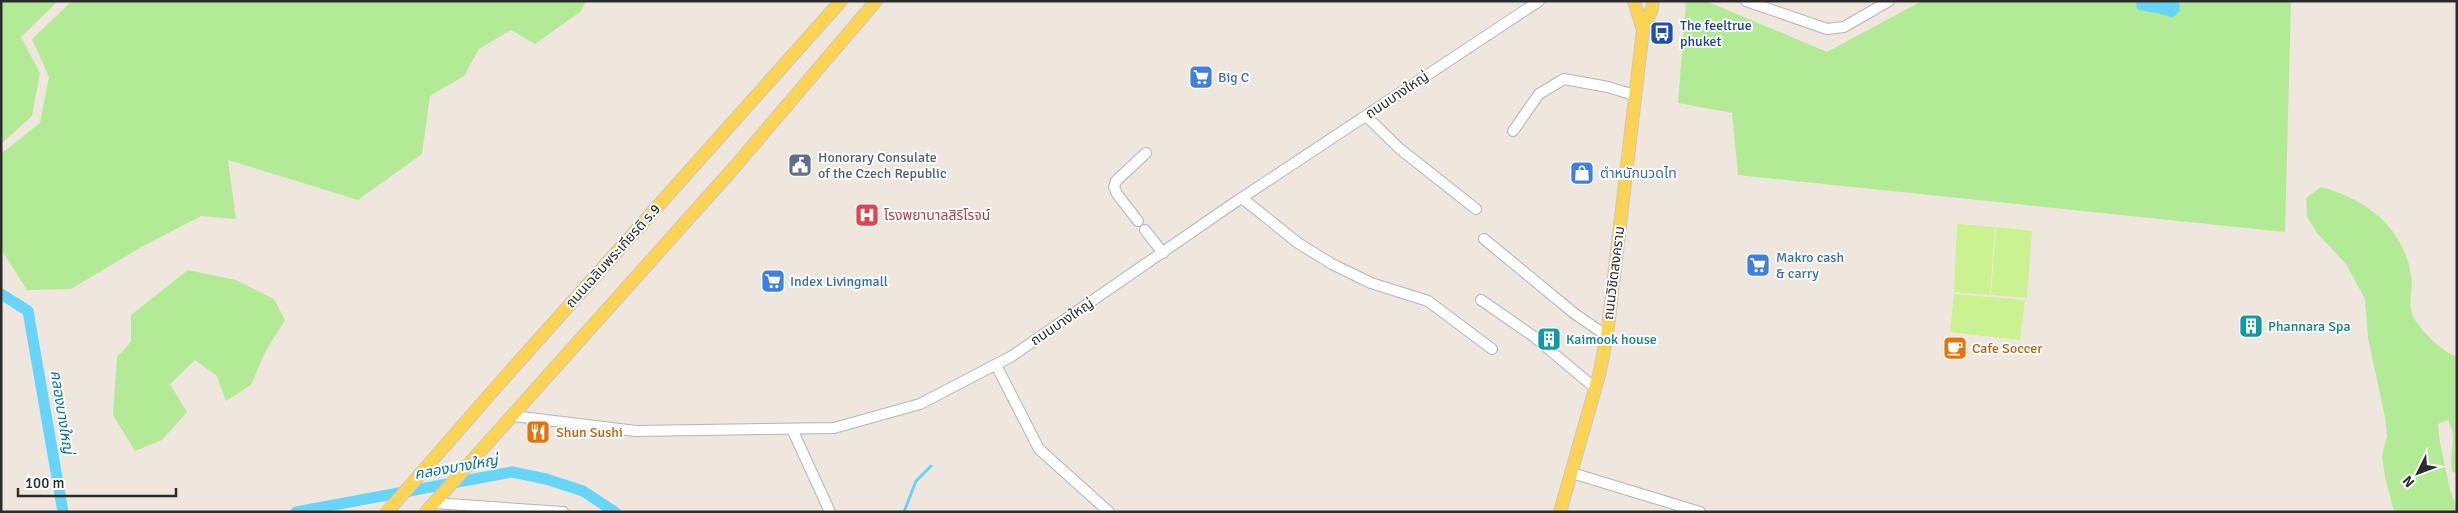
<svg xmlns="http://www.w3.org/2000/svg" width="2458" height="513" font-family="Signika,'Noto Sans Thai',sans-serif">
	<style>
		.green { fill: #b3ea95 }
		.pitch { fill: #caf290 }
		.water { fill: #67d5f9 }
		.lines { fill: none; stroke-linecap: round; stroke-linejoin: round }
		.stream { stroke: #67d5f9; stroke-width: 3 }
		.canal { stroke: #67d5f9; stroke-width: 11 }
		.minor-casing { stroke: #b1b4c1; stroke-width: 12 }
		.major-casing { stroke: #c8c8c8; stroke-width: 14 }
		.minor { stroke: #fff; stroke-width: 10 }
		.major { stroke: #fdd353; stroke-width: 12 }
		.labels { text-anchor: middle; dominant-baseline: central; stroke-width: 4; stroke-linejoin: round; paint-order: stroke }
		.transit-label { font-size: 14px; fill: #164399; stroke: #fff; text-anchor: start }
		.shop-label { font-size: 14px; fill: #366cbe; stroke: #fff; text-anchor: start }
		.street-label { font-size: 14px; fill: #2c2c2c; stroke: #fff }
		.service-label { font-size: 14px; fill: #4e5e75; stroke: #fff; text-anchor: start }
		.health-label { font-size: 14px; fill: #be3a42; stroke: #fff; text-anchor: start }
		.culture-label { font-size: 14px; fill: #0d838f; stroke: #fff; text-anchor: start }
		.food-label { font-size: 14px; fill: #c56008; stroke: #fff; text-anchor: start }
		.water-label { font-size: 15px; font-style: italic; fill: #0173aa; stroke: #fff }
	</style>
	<rect width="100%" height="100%" fill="#efe7dd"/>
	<!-- green -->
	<g class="green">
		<path d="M1 1H58L21 37 40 73 32 116 1 144Z"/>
		<path d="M72 1H586L580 12 535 44 511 30 479 49 464 76 430 96 422 154 358 200 228 160 236 219 201 216 143 246 71 289 27 290 1 249V154L40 123 49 77 32 39Z"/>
		<path d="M1686 1H1706L1827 52 1922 1H2291L2285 232 1738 175 1732 113 1678 103Z"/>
		<path d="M2321 187C2365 199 2403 226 2411 275 2414 289 2407 300 2413 316 2417 327 2446 356 2457 356V474L2452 471C2449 454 2458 436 2448 420L2438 424C2439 446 2446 467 2450 490 2452 498 2457 503 2457 512H2394L2385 477 2382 455 2387 437 2385 417 2368 338 2365 299 2346 264 2317 233 2307 217 2306 198Z"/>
		<path d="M188 270 236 280 274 299 285 320 265 352 251 385 226 401 217 376 195 360 170 384 187 412 162 440 135 451 113 415 117 357 131 342V315Z"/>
	</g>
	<!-- pitch -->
	<g class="pitch">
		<path d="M1957 224 1995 227 1990 295 1954 292Z"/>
		<path d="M1996 227 2032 231 2027 298 1991 295Z"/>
		<path d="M1954 294 2025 300 2020 340 1950 332Z"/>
	</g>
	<!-- water -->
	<path class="water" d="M2136 1H2179L2180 11 2172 18C2161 12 2149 13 2137 9Z"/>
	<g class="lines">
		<!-- stream -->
		<path class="stream" d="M904 512 916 481 931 466"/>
		<!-- canal -->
		<g class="canal">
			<path d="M1 294 28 311 63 512"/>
			<path d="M296 512 512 472 546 479 583 491 615 512"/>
		</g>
		<!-- minor casing -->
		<g class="minor-casing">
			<g id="minor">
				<path d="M1746 1 1827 29 1844 27 1889 1"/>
				<path d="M1366 116 1400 149 1476 209"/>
				<path d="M1513 131 1539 94 1564 79 1608 87 1634 95"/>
				<path d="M1242 198 1298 243 1332 264 1371 283 1428 301 1492 349"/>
				<path d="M1138 221 1117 194 1114 187 1116 181 1146 153"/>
				<path d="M1145 230 1163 253"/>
				<path d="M1484 239 1575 314 1607 336"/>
				<path d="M1481 300 1533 336 1595 388"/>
				<path d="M996 365 1039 449 1109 512"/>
				<path d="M513 416 636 431 834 428 920 404 1012 356 1231 205 1539 1"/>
				<path d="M792 429 830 512"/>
				<path d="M1572 473 1700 512"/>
				<path d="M434 503 563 512"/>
			</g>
		</g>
		<!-- major casing -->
		<g class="major-casing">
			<g id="major">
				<path d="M1634 1 1643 30"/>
				<path d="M387 512 498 385 841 1"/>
				<path d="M426 512 732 170 876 1"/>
				<path d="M1560 512 1599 375 1607 336 1643 30 1652 9 1653 1"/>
			</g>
		</g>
		<!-- minor -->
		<use href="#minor" class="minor"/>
		<!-- major -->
		<use href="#major" class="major"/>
	</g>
	<!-- icons -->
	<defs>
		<g id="bus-square" transform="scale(1.25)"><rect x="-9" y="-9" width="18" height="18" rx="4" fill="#1a4fb4" stroke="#fff"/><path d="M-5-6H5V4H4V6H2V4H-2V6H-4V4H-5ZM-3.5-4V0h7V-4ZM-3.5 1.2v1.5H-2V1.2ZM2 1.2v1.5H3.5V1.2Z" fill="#fff"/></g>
		<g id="supermarket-square" transform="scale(1.25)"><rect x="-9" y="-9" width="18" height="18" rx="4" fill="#3f7fe0" stroke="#fff"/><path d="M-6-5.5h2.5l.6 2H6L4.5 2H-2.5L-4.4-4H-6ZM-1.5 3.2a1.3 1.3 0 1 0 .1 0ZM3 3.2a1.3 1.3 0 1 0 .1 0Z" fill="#fff"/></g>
		<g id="civic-square" transform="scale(1.25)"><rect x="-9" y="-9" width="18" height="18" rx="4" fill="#5c6f8a" stroke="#fff"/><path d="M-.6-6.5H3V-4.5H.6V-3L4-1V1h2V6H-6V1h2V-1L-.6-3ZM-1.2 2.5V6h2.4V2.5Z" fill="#fff"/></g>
		<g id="shop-square" transform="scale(1.25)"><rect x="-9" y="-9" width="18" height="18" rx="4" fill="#3f7fe0" stroke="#fff"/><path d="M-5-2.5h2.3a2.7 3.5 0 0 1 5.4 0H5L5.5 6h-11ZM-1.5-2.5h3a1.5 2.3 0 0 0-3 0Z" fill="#fff"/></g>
		<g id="hospital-square" transform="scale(1.25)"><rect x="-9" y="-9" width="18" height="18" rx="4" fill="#e0444e" stroke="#fff"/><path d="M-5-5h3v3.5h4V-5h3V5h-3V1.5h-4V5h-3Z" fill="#fff"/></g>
		<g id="building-square" transform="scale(1.25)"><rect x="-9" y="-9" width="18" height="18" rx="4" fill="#0f9aa8" stroke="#fff"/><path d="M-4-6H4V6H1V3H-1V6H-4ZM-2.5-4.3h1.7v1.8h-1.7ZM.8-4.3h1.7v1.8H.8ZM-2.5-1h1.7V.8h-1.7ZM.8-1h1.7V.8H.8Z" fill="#fff"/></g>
		<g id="cafe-square" transform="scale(1.25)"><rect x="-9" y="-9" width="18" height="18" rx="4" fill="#e8710a" stroke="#fff"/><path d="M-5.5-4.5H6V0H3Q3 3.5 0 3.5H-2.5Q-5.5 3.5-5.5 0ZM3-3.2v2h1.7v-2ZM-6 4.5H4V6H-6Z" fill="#fff"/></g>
		<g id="restaurant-square" transform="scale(1.25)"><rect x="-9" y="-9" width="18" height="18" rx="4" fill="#e8710a" stroke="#fff"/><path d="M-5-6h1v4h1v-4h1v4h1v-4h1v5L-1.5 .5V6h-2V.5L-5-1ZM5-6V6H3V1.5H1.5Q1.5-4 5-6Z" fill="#fff"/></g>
	</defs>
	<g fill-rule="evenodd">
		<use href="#bus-square" x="1662" y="33"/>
		<use href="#supermarket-square" x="1201" y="77"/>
		<use href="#civic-square" x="800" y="165"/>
		<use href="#shop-square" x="1582" y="173"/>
		<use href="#hospital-square" x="867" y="215"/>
		<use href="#supermarket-square" x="1758" y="265"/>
		<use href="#supermarket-square" x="773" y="281"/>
		<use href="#building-square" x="2251" y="326"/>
		<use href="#building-square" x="1549" y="339"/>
		<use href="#cafe-square" x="1955" y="348"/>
		<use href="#restaurant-square" x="538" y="432"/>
	</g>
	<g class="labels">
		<!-- transit labels -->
		<g class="transit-label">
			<text x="1680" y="25">The feeltrue<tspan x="1680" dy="16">phuket</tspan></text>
		</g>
		<!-- shop labels -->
		<g class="shop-label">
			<text x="1218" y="77">Big C</text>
			<text x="1600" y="173">ตำหนักนวดไท</text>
			<text x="1776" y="257">Makro cash<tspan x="1776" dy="16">&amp; carry</tspan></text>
			<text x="790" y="281">Index Livingmall</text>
		</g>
		<!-- street labels -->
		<g class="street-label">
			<text transform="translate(1397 95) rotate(-34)">ถนนบางใหญ่</text>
			<text transform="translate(613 256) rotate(-48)">ถนนเฉลิมพระเกียรติ ร.9</text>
			<text transform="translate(1614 273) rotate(-83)">ถนนวิชิตสงคราม</text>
			<text transform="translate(1062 322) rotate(-34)">ถนนบางใหญ่</text>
		</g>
		<!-- service labels -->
		<g class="service-label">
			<text x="818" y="157">Honorary Consulate<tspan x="818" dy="16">of the Czech Republic</tspan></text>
		</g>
		<!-- health labels -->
		<g class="health-label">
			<text x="884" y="215">โรงพยาบาลสิริโรจน์</text>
		</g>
		<!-- culture labels -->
		<g class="culture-label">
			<text x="2268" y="326">Phannara Spa</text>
			<text x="1566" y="339">Kaimook house</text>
		</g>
		<!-- food labels -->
		<g class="food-label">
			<text x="1972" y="348">Cafe Soccer</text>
			<text x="556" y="432">Shun Sushi</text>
		</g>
		<!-- water labels -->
		<g class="water-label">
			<text transform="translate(62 412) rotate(81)">คลองบางใหญ่</text>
			<text transform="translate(456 467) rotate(-10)">คลองบางใหญ่</text>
		</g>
	</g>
	<!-- border -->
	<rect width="2458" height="513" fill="none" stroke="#2c2c2c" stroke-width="5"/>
	<!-- north arrow -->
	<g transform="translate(2418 473) rotate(228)" stroke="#ffffff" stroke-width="4" paint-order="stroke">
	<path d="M0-4L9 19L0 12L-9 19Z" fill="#2c2c2c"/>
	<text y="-8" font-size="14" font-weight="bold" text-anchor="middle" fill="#2c2c2c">N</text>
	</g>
	<!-- scale -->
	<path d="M18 488v8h158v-8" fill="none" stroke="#2c2c2c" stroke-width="2.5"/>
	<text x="25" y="488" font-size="15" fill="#2c2c2c" stroke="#ffffff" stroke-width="4" paint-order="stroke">100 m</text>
</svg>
